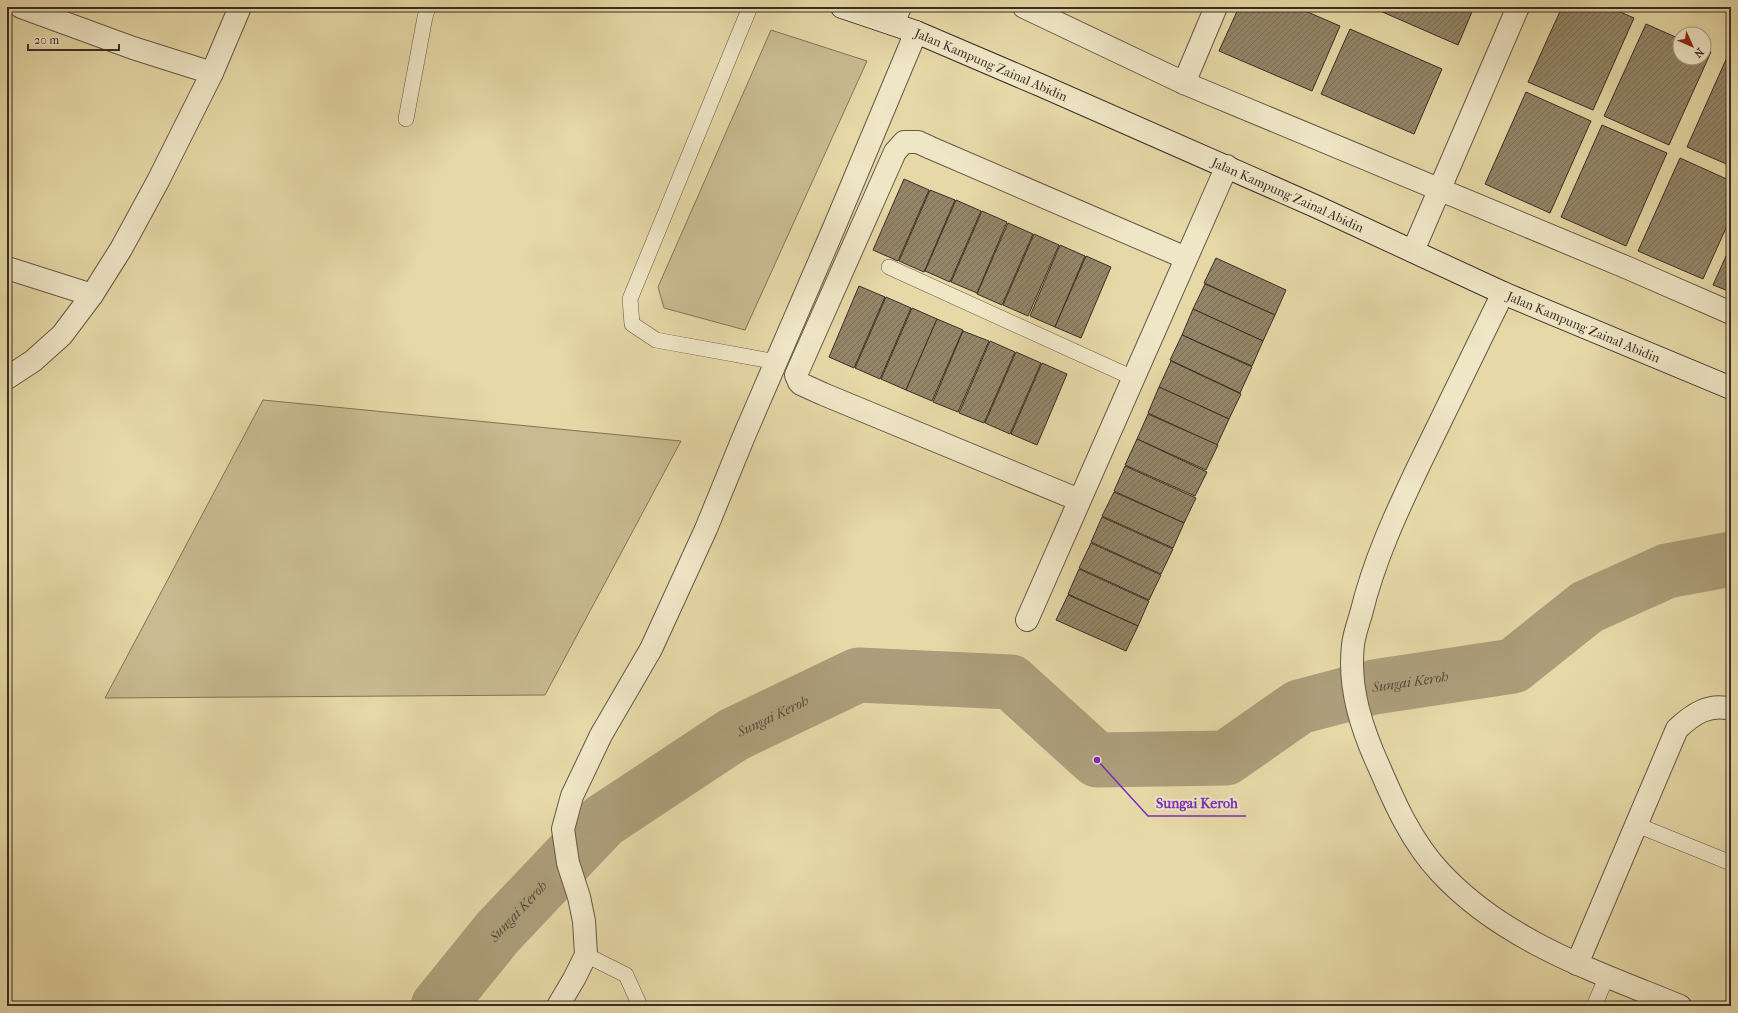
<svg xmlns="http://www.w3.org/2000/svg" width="1738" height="1013" font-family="'IM FELL French Canon',serif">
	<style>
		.grass { fill: #c9bb91; stroke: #82745a }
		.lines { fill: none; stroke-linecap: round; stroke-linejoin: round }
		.river { stroke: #ac9e7a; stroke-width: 55 }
		.building { fill: url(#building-hatch); stroke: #3a2d24 }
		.lane-casing { stroke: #655845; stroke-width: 16 }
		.street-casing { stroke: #655845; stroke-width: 24 }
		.secondary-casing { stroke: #3a2d24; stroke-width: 24 }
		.lane { stroke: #efe6c6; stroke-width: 15 }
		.street { stroke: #efe6c6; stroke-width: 22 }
		.secondary { stroke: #efe6c6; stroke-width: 22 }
		.labels { text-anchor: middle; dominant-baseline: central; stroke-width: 4; stroke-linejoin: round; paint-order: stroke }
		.street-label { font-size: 13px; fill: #3a2d24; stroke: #efe6c6 }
		.water-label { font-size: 14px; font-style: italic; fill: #56493a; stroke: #efe6c6 }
		.leader { fill: none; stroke: #7b2cbf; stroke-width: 1.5 }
		.callout-dot { fill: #7b2cbf; stroke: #efe6c6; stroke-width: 1.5 }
		.callout-label { font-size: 14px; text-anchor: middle; font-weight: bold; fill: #7b2cbf; stroke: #efe6c6; stroke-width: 4; stroke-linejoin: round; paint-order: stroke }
	</style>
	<defs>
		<pattern id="building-hatch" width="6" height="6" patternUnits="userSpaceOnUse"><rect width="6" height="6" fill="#938668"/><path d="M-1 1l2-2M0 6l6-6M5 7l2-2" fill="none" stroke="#796e55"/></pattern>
	</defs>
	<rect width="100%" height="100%" fill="#e6d8a7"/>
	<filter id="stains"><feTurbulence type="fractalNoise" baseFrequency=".005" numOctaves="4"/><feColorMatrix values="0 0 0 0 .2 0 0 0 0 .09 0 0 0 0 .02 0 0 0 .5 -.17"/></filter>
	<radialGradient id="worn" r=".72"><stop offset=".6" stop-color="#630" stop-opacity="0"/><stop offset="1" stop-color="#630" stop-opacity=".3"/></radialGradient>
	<!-- grass -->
	<g class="grass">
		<path d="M771 30 867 61 745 330 664 308 658 287Z"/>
		<path d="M263 400 681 441 545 695 105 698Z"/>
	</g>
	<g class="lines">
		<!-- river -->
		<path class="river" id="s1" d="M438 1006 498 932 603 821 733 735 858 675 1011 682 1097 760 1226 758 1299 707 1374 687 1513 666 1587 607 1667 571 1731 559"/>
	</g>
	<!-- building -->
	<g class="building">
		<path d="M1239 7H1296L1340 26 1312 91 1219 51Z"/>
		<path d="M1371 7H1474L1458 45Z"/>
		<path d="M1562 7H1609L1634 18 1593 110 1528 82Z"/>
		<path d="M1646 24 1680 39V58H1704V49L1711 52 1669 145 1604 116Z"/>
		<path d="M1350 29 1442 69 1414 134 1321 94Z"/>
		<path d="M1728 55 1731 56V166L1687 147Z"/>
		<path d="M1526 92 1591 121 1550 213 1485 184Z"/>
		<path d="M1602 125 1667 153 1626 246 1561 217Z"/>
		<path d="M1680 158 1731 181V217L1703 279 1638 251Z"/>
		<path d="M904 179 929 190 898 261 873 250Z"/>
		<path d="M930 190 955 200 924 272 899 261Z"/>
		<path d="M956 200 981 211 950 282 925 271Z"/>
		<path d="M982 211 1007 222 977 293 951 282Z"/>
		<path d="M1008 223 1033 234 1002 305 977 294Z"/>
		<path d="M1034 234 1059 245 1028 316 1003 305Z"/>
		<path d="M1060 245 1085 256 1055 327 1030 316Z"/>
		<path d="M1731 245V292L1713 285Z"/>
		<path d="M1086 256 1111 267 1081 338 1055 327Z"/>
		<path d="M1216 258 1286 290 1275 315 1204 283Z"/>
		<path d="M1205 284 1275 315 1263 341 1193 309Z"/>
		<path d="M859 286 885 297 854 368 829 357Z"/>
		<path d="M886 297 911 308 880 379 855 368Z"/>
		<path d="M912 308 937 319 906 390 881 379Z"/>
		<path d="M1193 309 1263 341 1252 366 1182 335Z"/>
		<path d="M937 319 963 330 932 401 906 390Z"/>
		<path d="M963 331 989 341 958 412 933 402Z"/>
		<path d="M1182 335 1252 367 1240 393 1170 360Z"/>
		<path d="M990 341 1015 352 984 423 959 413Z"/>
		<path d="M1016 352 1041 363 1010 434 985 423Z"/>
		<path d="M1171 361 1241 394 1229 419 1159 387Z"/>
		<path d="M1042 363 1067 374 1037 445 1011 434Z"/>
		<path d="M1159 387 1229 419 1217 445 1148 413Z"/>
		<path d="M1148 414 1218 445 1206 470 1137 439Z"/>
		<path d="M1137 439 1207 472 1195 496 1125 465Z"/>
		<path d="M1125 466 1196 498 1184 523 1114 491Z"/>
		<path d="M1114 492 1184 523 1173 548 1102 516Z"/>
		<path d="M1102 517 1173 549 1161 574 1091 542Z"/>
		<path d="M1091 543 1161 575 1149 600 1079 568Z"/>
		<path d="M1079 569 1149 601 1138 626 1068 594Z"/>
		<path d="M1068 595 1138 626 1126 651 1056 620Z"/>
	</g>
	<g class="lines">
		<!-- lane casing -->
		<g class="lane-casing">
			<g id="lane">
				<path d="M750 7 630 299 632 324 656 340 777 362"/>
				<path d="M406 119 425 17 428 7"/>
				<path d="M889 267 1133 378"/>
				<path d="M1637 825 1731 863"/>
				<path d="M586 955 626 975 640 1006"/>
				<path d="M1594 1006 1607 976"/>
			</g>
		</g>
		<!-- street casing -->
		<g class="street-casing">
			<g id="street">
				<path d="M21 7 133 48 212 73"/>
				<path d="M1024 7 1184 83 1628 268 1731 313"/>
				<path d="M893 23 900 7"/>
				<path d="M1184 83 1216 7"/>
				<path d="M1413 251 1518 7"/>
				<path d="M7 268 92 295"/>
				<path d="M1503 293C1476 349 1448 405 1421 461 1397 511 1374 560 1361 614 1358 624 1354 635 1353 645 1348 688 1362 730 1380 769 1395 804 1412 842 1439 871 1503 941 1595 971 1680 1006"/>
				<path d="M7 378 33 361 62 335 92 295 121 249 158 181 212 73 240 7"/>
				<path d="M1079 500 823 394 801 384 799 382 796 375 895 152 904 142H918L931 148 1186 258"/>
				<path d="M1027 620 1227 166"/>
				<path d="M1577 964 1677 729C1693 714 1709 703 1731 709"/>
				<path d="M558 1006 574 979 586 955 584 921 579 897 568 863 563 829 572 796 601 735 651 649 706 529 744 436 833 230 916 32"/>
			</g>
		</g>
		<!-- secondary casing -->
		<g class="secondary-casing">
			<g id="secondary">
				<path id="s2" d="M842 7 916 32 1040 85 1315 206 1503 293 1731 388"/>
			</g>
		</g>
		<!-- lane -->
		<use href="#lane" class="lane"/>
		<!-- street -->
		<use href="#street" class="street"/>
		<!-- secondary -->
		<use href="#secondary" class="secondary"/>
	</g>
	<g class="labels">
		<!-- street labels -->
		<g class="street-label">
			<text stroke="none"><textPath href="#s2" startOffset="160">Jalan Kampung Zainal Abidin</textPath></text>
			<text stroke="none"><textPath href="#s2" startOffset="484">Jalan Kampung Zainal Abidin</textPath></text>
			<text stroke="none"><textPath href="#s2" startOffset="808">Jalan Kampung Zainal Abidin</textPath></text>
		</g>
		<!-- water labels -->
		<g class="water-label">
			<text stroke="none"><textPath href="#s1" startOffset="1144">Sungai Keroh</textPath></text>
			<text stroke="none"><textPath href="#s1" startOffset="448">Sungai Keroh</textPath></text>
			<text stroke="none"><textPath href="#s1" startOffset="124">Sungai Keroh</textPath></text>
		</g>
	</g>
	<!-- callouts -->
	<path class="leader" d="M1097 760L1148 816H1246"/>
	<circle class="callout-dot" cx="1097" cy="760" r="4"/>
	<g class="callout-label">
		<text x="1197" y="808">Sungai Keroh</text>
	</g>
	<!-- margin -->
	<rect width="1738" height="1013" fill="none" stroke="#e6d8a7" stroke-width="24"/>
	<rect x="8" y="8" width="1722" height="997" fill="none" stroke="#3a2d24" stroke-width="2"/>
	<rect x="12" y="12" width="1714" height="989" fill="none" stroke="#3a2d24"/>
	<!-- north arrow -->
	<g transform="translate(1692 46) rotate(135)"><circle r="19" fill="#efe6c6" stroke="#a79c85"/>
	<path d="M0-3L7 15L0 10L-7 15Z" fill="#8f2418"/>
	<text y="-6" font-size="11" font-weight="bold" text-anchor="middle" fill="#3a2d24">N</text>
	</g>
	<!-- scale -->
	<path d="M28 44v6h91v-6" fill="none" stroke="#3a2d24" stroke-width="2"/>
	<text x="34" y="44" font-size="12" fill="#3a2d24" stroke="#efe6c6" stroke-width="3" paint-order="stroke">20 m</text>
	<rect width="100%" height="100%" filter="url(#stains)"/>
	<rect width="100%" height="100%" fill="url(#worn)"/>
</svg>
